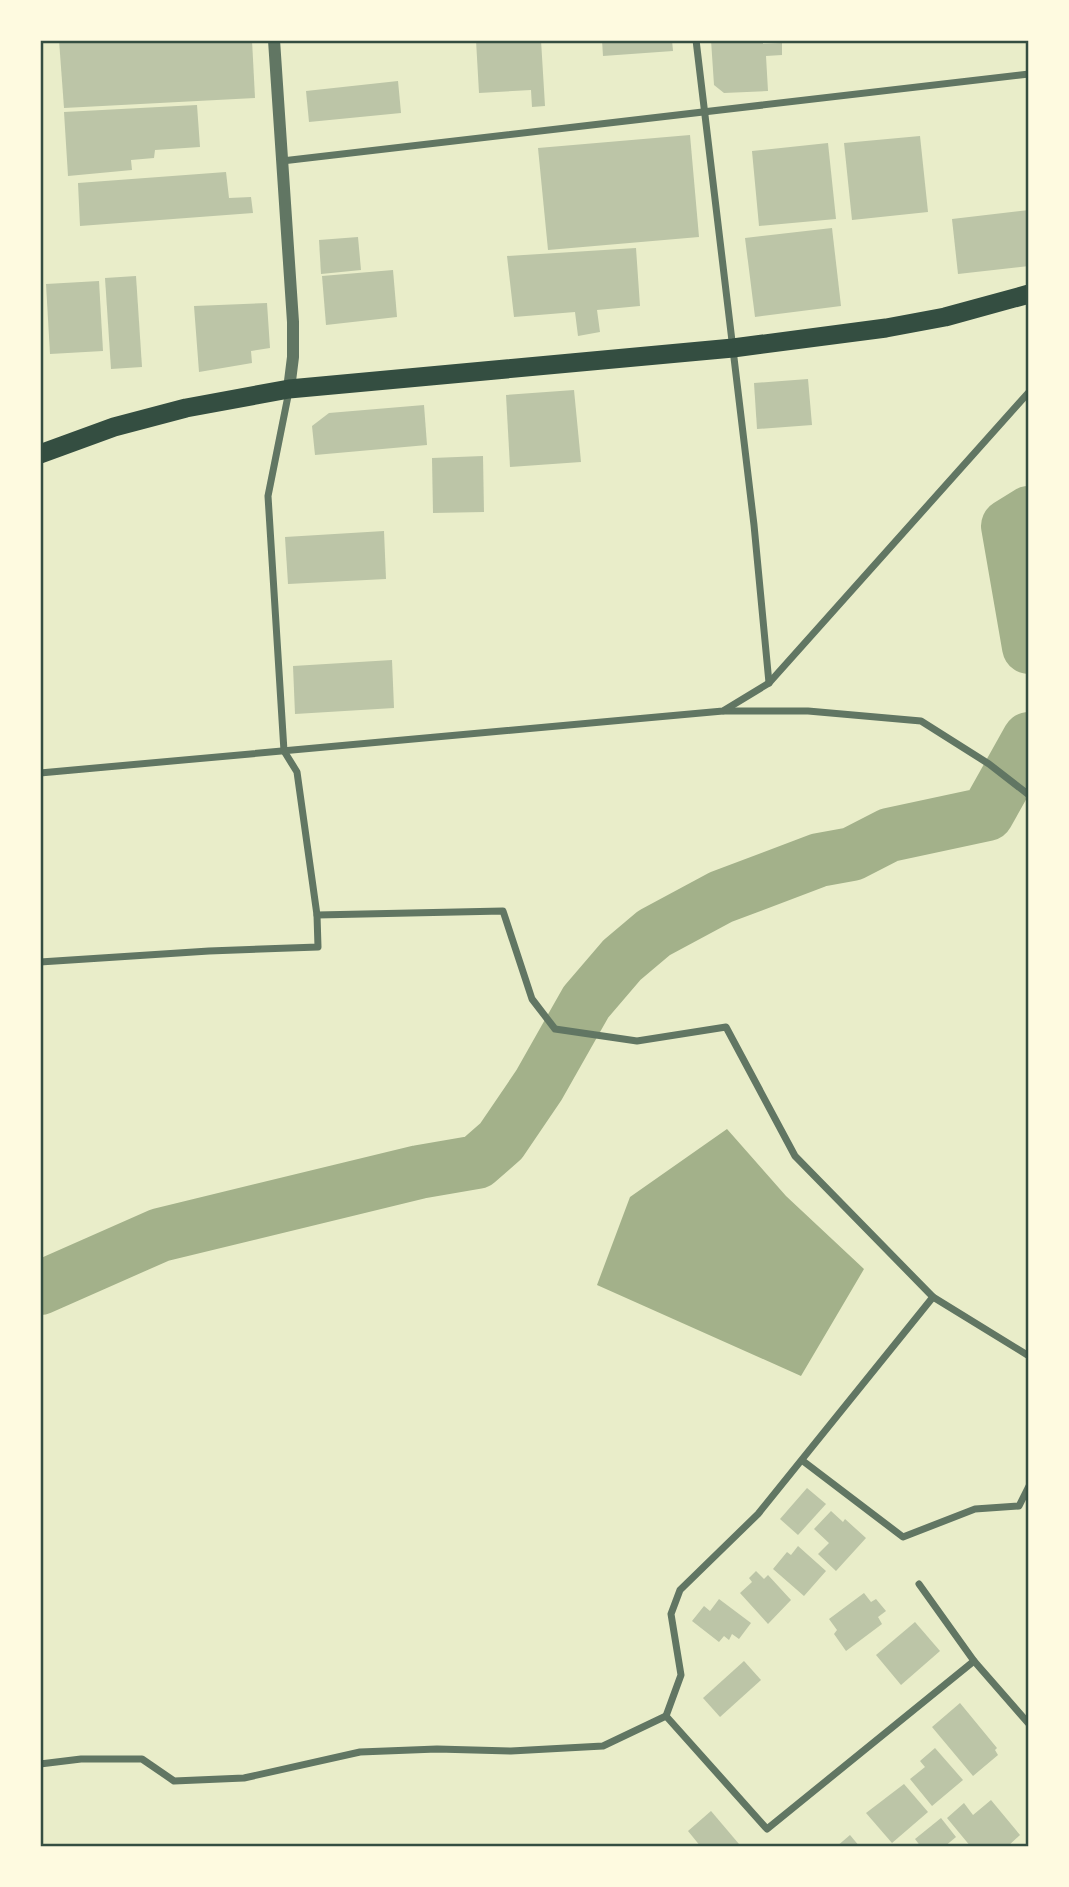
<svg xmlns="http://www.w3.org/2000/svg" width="1069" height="1887" font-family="Overpass,sans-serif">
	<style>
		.water { fill: #a3b18a }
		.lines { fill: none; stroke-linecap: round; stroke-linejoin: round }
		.river { stroke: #a3b18a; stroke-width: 54 }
		.building { fill: #bcc5a7 }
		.minor { stroke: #617663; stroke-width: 7 }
		.tertiary { stroke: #617663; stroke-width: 12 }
		.trunk { stroke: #344e41; stroke-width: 19 }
		.neatline { fill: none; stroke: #344e41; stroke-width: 2.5 }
	</style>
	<rect width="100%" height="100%" fill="#e9edc9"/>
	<!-- water -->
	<path class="water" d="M727 1129 786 1196 864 1269 801 1376 597 1285 630 1197Z"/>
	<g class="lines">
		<!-- river -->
		<g class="river">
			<path d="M1029 513 1008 526 1029 647"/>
			<path d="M40 1288 160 1235 419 1172 477 1162 501 1141 539 1085 586 1002 622 960 654 933 721 897 819 860 852 854 889 835 987 814 1029 739"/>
		</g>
	</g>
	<!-- building -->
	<g class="building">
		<path d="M59 40H252L255 98 64 108Z"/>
		<path d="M476 40H541L545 106 532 107 531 90 479 93Z"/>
		<path d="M602 40H672L673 51 603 56Z"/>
		<path d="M711 40H763V44L782 43V55L766 56 768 91 724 93 714 85Z"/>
		<path d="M398 81 401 113 309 122 306 91Z"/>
		<path d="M197 105 200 147 155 150 154 158 131 160 132 170 68 176 64 112Z"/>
		<path d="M690 135 699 237 548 250 538 148Z"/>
		<path d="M920 136 928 212 852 220 844 143Z"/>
		<path d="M828 143 836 219 759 226 752 151Z"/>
		<path d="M226 172 229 198 251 197 253 213 80 226 78 183Z"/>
		<path d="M1029 210V266L958 274 952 219Z"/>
		<path d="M832 228 841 306 755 317 745 238Z"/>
		<path d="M358 237 361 270 321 274 319 240Z"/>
		<path d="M636 248 640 306 597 310 600 332 578 336 575 312 514 317 507 256Z"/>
		<path d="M393 270 397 317 326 325 322 276Z"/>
		<path d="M136 276 142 367 111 369 105 278Z"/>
		<path d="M99 281 103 351 50 354 46 284Z"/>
		<path d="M267 303 270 348 251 351 252 363 199 372 194 306Z"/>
		<path d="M808 379 812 425 757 429 754 383Z"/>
		<path d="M574 390 581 462 510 467 506 395Z"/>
		<path d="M424 405 427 445 315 455 312 426 329 413Z"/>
		<path d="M483 456 484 512 433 513 432 458Z"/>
		<path d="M384 531 386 579 288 584 285 537Z"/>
		<path d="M392 660 394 708 295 714 293 666Z"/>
		<path d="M807 1488 826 1504 798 1535 780 1519Z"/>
		<path d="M831 1511 843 1522 845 1519 866 1538 836 1571 818 1554 829 1543 814 1529Z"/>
		<path d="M798 1546 826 1571 804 1596 773 1569 787 1552 791 1555Z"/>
		<path d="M756 1571 764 1579 768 1575 791 1600 768 1624 740 1593 752 1582 749 1578Z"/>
		<path d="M864 1593 871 1602 876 1599 886 1611 878 1617 882 1624 846 1651 834 1634 837 1630 829 1619Z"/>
		<path d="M719 1599 751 1623 739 1639 732 1634 729 1640 724 1636 719 1642 692 1621 704 1606 710 1611Z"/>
		<path d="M915 1622 940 1651 901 1685 876 1655Z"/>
		<path d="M744 1661 761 1680 720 1717 703 1698Z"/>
		<path d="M960 1703 997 1748 995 1750 998 1755 973 1776 932 1727Z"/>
		<path d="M935 1748 963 1780 932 1806 910 1779 925 1767 920 1761Z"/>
		<path d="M904 1784 928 1812 892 1843 866 1813Z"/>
		<path d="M991 1800 1020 1835 1007 1847H971L947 1818 964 1803 973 1815Z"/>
		<path d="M711 1811 739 1844 735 1847H701L688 1831Z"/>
		<path d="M941 1818 956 1837 944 1847H921L915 1839Z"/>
		<path d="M850 1835 860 1847H836Z"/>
	</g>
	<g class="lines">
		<!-- minor -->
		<g class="minor">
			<path d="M696 40 754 525 769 683"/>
			<path d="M282 161 1029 74"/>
			<path d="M289 391 268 496 284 751 297 772 317 915 503 911 532 999 555 1029 637 1041 726 1027 795 1156 933 1297 1029 1356"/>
			<path d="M724 711H808L921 721 989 764 1029 795"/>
			<path d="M40 773 723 711 769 683 1029 392"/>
			<path d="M40 962 209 951 318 947 317 915"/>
			<path d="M933 1297 758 1514 680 1590 671 1614 681 1675 666 1716 767 1829 974 1661"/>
			<path d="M803 1461 903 1537 975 1509 1019 1506 1029 1486"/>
			<path d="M919 1584 974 1661 1029 1724"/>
			<path d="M40 1764 81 1759H142L174 1781 244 1778 360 1752 437 1749 511 1751 603 1746 666 1716"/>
		</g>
		<!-- tertiary -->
		<path class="tertiary" d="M274 40 293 322V357L289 389"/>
		<!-- trunk -->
		<path class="trunk" d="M40 454 114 427 186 408 289 389 733 348 886 328 945 317 1029 294"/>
	</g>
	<!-- border -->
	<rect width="1069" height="1887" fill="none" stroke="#fefae0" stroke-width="84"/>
	<rect x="42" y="42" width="985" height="1803" class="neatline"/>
</svg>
